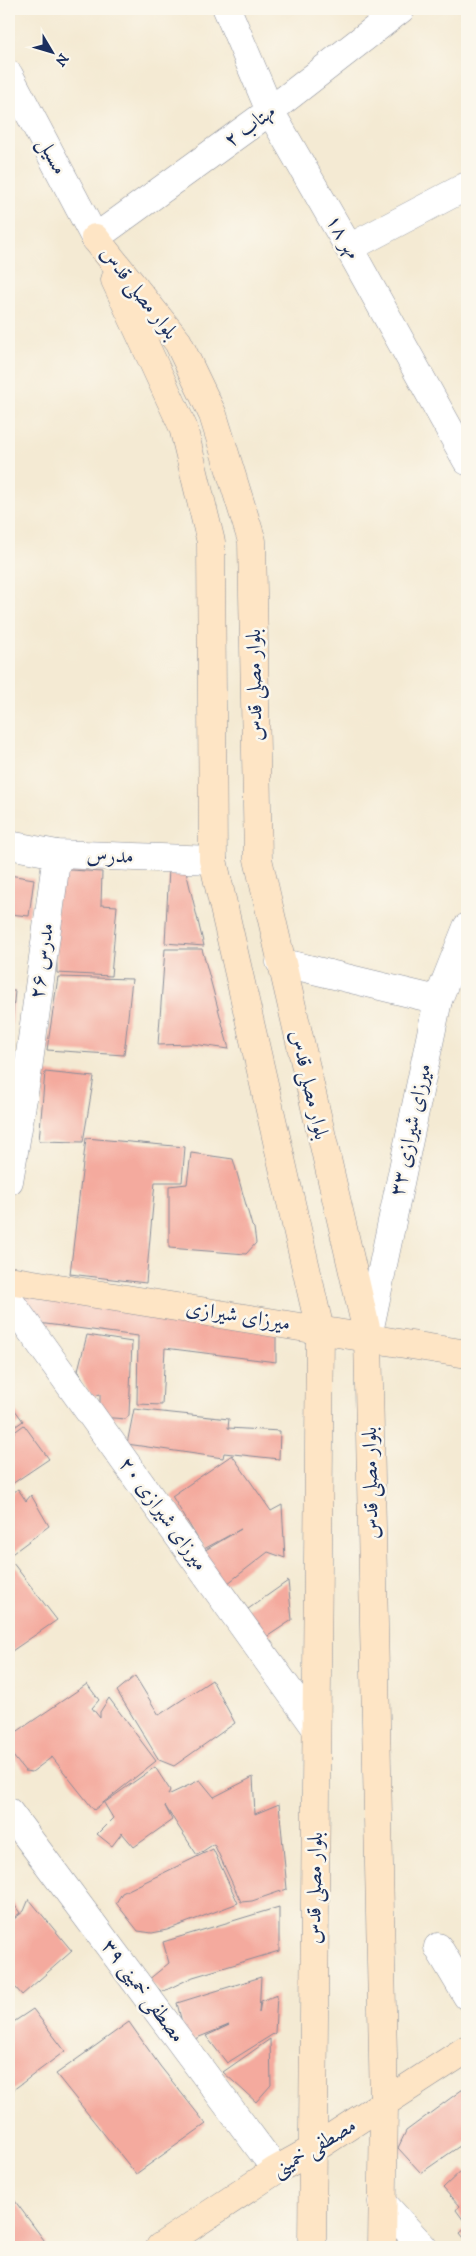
<svg xmlns="http://www.w3.org/2000/svg" width="476" height="2256" font-family="'IM FELL DW Pica',Amiri,serif">
	<style>
		.building { fill: #f4aa9e }
		.lines { fill: none; stroke-linecap: round; stroke-linejoin: round }
		.minor-casing { stroke: #888c98; stroke-width: 29 }
		.tertiary-casing { stroke: #888c98; stroke-width: 29 }
		.secondary-casing { stroke: #888c98; stroke-width: 29 }
		.minor { stroke: #fff; stroke-width: 28 }
		.tertiary { stroke: #fff; stroke-width: 28 }
		.secondary { stroke: #fee5c5; stroke-width: 28 }
		.labels { text-anchor: middle; dominant-baseline: central; stroke-width: 5; stroke-linejoin: round; paint-order: stroke }
		.street-label { font-size: 21px; fill: #1b2f5e; stroke: #fbf7ec }
	</style>
	<rect width="100%" height="100%" fill="#fbf7ec"/>
	<filter id="ink" filterUnits="userSpaceOnUse"><feTurbulence type="fractalNoise" baseFrequency=".02" numOctaves="2"/><feDisplacementMap in="SourceGraphic" scale="10" xChannelSelector="R" yChannelSelector="G"/><feConvolveMatrix kernelMatrix="1 2 1 2 8 2 1 2 1" color-interpolation-filters="sRGB"/></filter>
	<filter id="wash" filterUnits="userSpaceOnUse"><feTurbulence type="fractalNoise" baseFrequency=".0096" numOctaves="4" result="noise"/><feDisplacementMap in="SourceGraphic" scale="20" xChannelSelector="R" yChannelSelector="G"/><feGaussianBlur stdDeviation="1.12" result="paint"/><feColorMatrix in="noise" values="0 0 0 0 0 0 0 0 0 0 0 0 0 0 0 0 0 1.4 0 .05"/><feComposite in="paint" operator="in"/></filter>
	<g filter="url(#wash)">
		<rect width="100%" height="100%" fill="#f4ead3"/>
		<g id="blocks">
			<!-- building -->
			<g class="building">
				<path d="M169 868 186 871 204 946 165 943Z"/>
				<path d="M55 869 102 872 101 905 117 906 111 976 57 973Z"/>
				<path d="M9 875 34 879 29 916 9 914Z"/>
				<path d="M165 949H202L229 1049 193 1044 158 1045Z"/>
				<path d="M58 977 132 979 124 1055 47 1050Z"/>
				<path d="M9 991H15L10 1041H9Z"/>
				<path d="M45 1072 94 1077 83 1142 39 1141Z"/>
				<path d="M86 1138 185 1147 182 1182H155L146 1283 70 1274Z"/>
				<path d="M191 1153 233 1159 252 1226 254 1228 256 1243 246 1254 169 1248V1186L187 1184Z"/>
				<path d="M22 1284 276 1326V1362L165 1348 162 1405 137 1404 138 1336 38 1323 19 1297Z"/>
				<path d="M87 1335 132 1342 129 1415 126 1419 100 1417V1394L92 1397 78 1370Z"/>
				<path d="M9 1402 23 1421 9 1431Z"/>
				<path d="M134 1409 229 1419 228 1428 280 1431 279 1459 224 1453 223 1458 127 1444Z"/>
				<path d="M24 1425 49 1459 9 1486V1436Z"/>
				<path d="M232 1455 271 1511 282 1505 285 1558 268 1552 223 1587 197 1555 241 1529 204 1549 172 1496Z"/>
				<path d="M18 1489 26 1501 31 1495 49 1526 9 1556V1496Z"/>
				<path d="M9 1558 57 1620 9 1653Z"/>
				<path d="M288 1581 292 1620 259 1642 241 1614Z"/>
				<path d="M135 1676 159 1715 212 1680 235 1723 174 1766 159 1760 117 1691Z"/>
				<path d="M87 1684 99 1700 92 1708 100 1718V1712L109 1698 156 1761 94 1810 52 1757 32 1772 25 1771 13 1756H9V1737Z"/>
				<path d="M155 1767 170 1790 168 1795 200 1780 214 1797 253 1777 255 1814 279 1804 287 1889 252 1901 241 1902 214 1844 197 1855 165 1806 172 1820 134 1847 122 1833 112 1846 97 1834 113 1818 104 1803Z"/>
				<path d="M213 1849 238 1903 167 1930 152 1933 138 1931 116 1903 122 1893Z"/>
				<path d="M9 1897 20 1913 9 1921Z"/>
				<path d="M29 1899 72 1951 22 1995 9 1980V1923L24 1911Z"/>
				<path d="M279 1907V1951L193 1977 162 1992 148 1980 169 1963 163 1942Z"/>
				<path d="M261 1977 259 2013 261 2001 277 1995 275 2033 227 2063 206 2036 229 2025 187 2042 177 2003Z"/>
				<path d="M33 2009 65 2051 9 2093V2025Z"/>
				<path d="M129 2022 160 2066 206 2124 136 2174 56 2074Z"/>
				<path d="M270 2039 271 2085 256 2102 223 2072Z"/>
				<path d="M467 2086V2141L421 2173 398 2148 406 2131Z"/>
				<path d="M463 2169 467 2173V2225L456 2210 459 2206 443 2188Z"/>
				<path d="M9 2193 47 2244 42 2247H9Z"/>
				<path d="M467 2227V2242L460 2233Z"/>
			</g>
		</g>
	</g>
	<g filter="url(#ink)">
		<use href="#blocks" fill-opacity="0" stroke="#888c98" stroke-width="1"/>
		<g class="lines">
			<!-- minor casing -->
			<g class="minor-casing">
				<g id="minor">
					<path d="M227 9 270 111 349 248 467 461"/>
					<path d="M95 238 270 111 401 9"/>
					<path d="M349 248 467 186"/>
					<path d="M280 962 438 1000"/>
					<path d="M9 1181 28 1069 57 854"/>
					<path d="M9 1300 316 1728"/>
					<path d="M368 1337 438 1000 467 927"/>
					<path d="M9 1812 276 2170"/>
					<path d="M438 1947 467 1996"/>
					<path d="M382 2202 423 2247"/>
				</g>
			</g>
			<!-- tertiary casing -->
			<g class="tertiary-casing">
				<g id="tertiary">
					<path d="M9 75 95 238"/>
					<path d="M9 845 57 854 213 860"/>
				</g>
			</g>
			<!-- secondary casing -->
			<g class="secondary-casing">
				<g id="secondary">
					<path d="M95 238 178 342 213 415 252 541 258 859 368 1337 384 2105 382 2247"/>
					<path d="M115 280 183 427 211 542 213 860 320 1330 312 2247"/>
					<path d="M9 1280 467 1354"/>
					<path d="M160 2247 276 2170 312 2150 467 2049"/>
				</g>
			</g>
			<!-- minor -->
			<use href="#minor" class="minor"/>
			<!-- tertiary -->
			<use href="#tertiary" class="tertiary"/>
			<!-- secondary -->
			<use href="#secondary" class="secondary"/>
		</g>
	</g>
	<g class="labels">
		<!-- street labels -->
		<g class="street-label">
			<text transform="translate(250 126) rotate(-36)">مهتاب ۲</text>
			<text transform="translate(52 156) rotate(62)">مسیل</text>
			<text transform="translate(343 237) rotate(60)">مهر ۱۸</text>
			<text transform="translate(139 293) rotate(52)">بلوار مصلی قدس</text>
			<text transform="translate(255 685) rotate(-91)">بلوار مصلی قدس</text>
			<text transform="translate(110 856) rotate(2)">مدرس</text>
			<text transform="translate(42 961) rotate(-82)">مدرس ۲۶</text>
			<text transform="translate(309 1085) rotate(77)">بلوار مصلی قدس</text>
			<text transform="translate(411 1130) rotate(-78)">میرزای شیرازی ۳۳</text>
			<text transform="translate(238 1316) rotate(9)">میرزای شیرازی</text>
			<text transform="translate(371 1483) rotate(-91)">بلوار مصلی قدس</text>
			<text transform="translate(163 1514) rotate(54)">میرزای شیرازی ۲۰</text>
			<text transform="translate(315 1888) rotate(-89)">بلوار مصلی قدس</text>
			<text transform="translate(143 1991) rotate(53)">مصطفی خمینی ۳۹</text>
			<text transform="translate(314 2148) rotate(-31)">مصطفی خمینی</text>
		</g>
	</g>
	<!-- margin -->
	<rect width="476" height="2256" fill="none" stroke="#fbf7ec" stroke-width="30"/>
	<!-- north arrow -->
	<g transform="translate(52 52) rotate(128)" stroke="#fbf7ec" stroke-width="4" paint-order="stroke">
	<path d="M0-4L9 19L0 12L-9 19Z" fill="#1b2f5e"/>
	<text y="-8" font-size="14" font-weight="bold" text-anchor="middle" fill="#1b2f5e">N</text>
	</g>
</svg>
